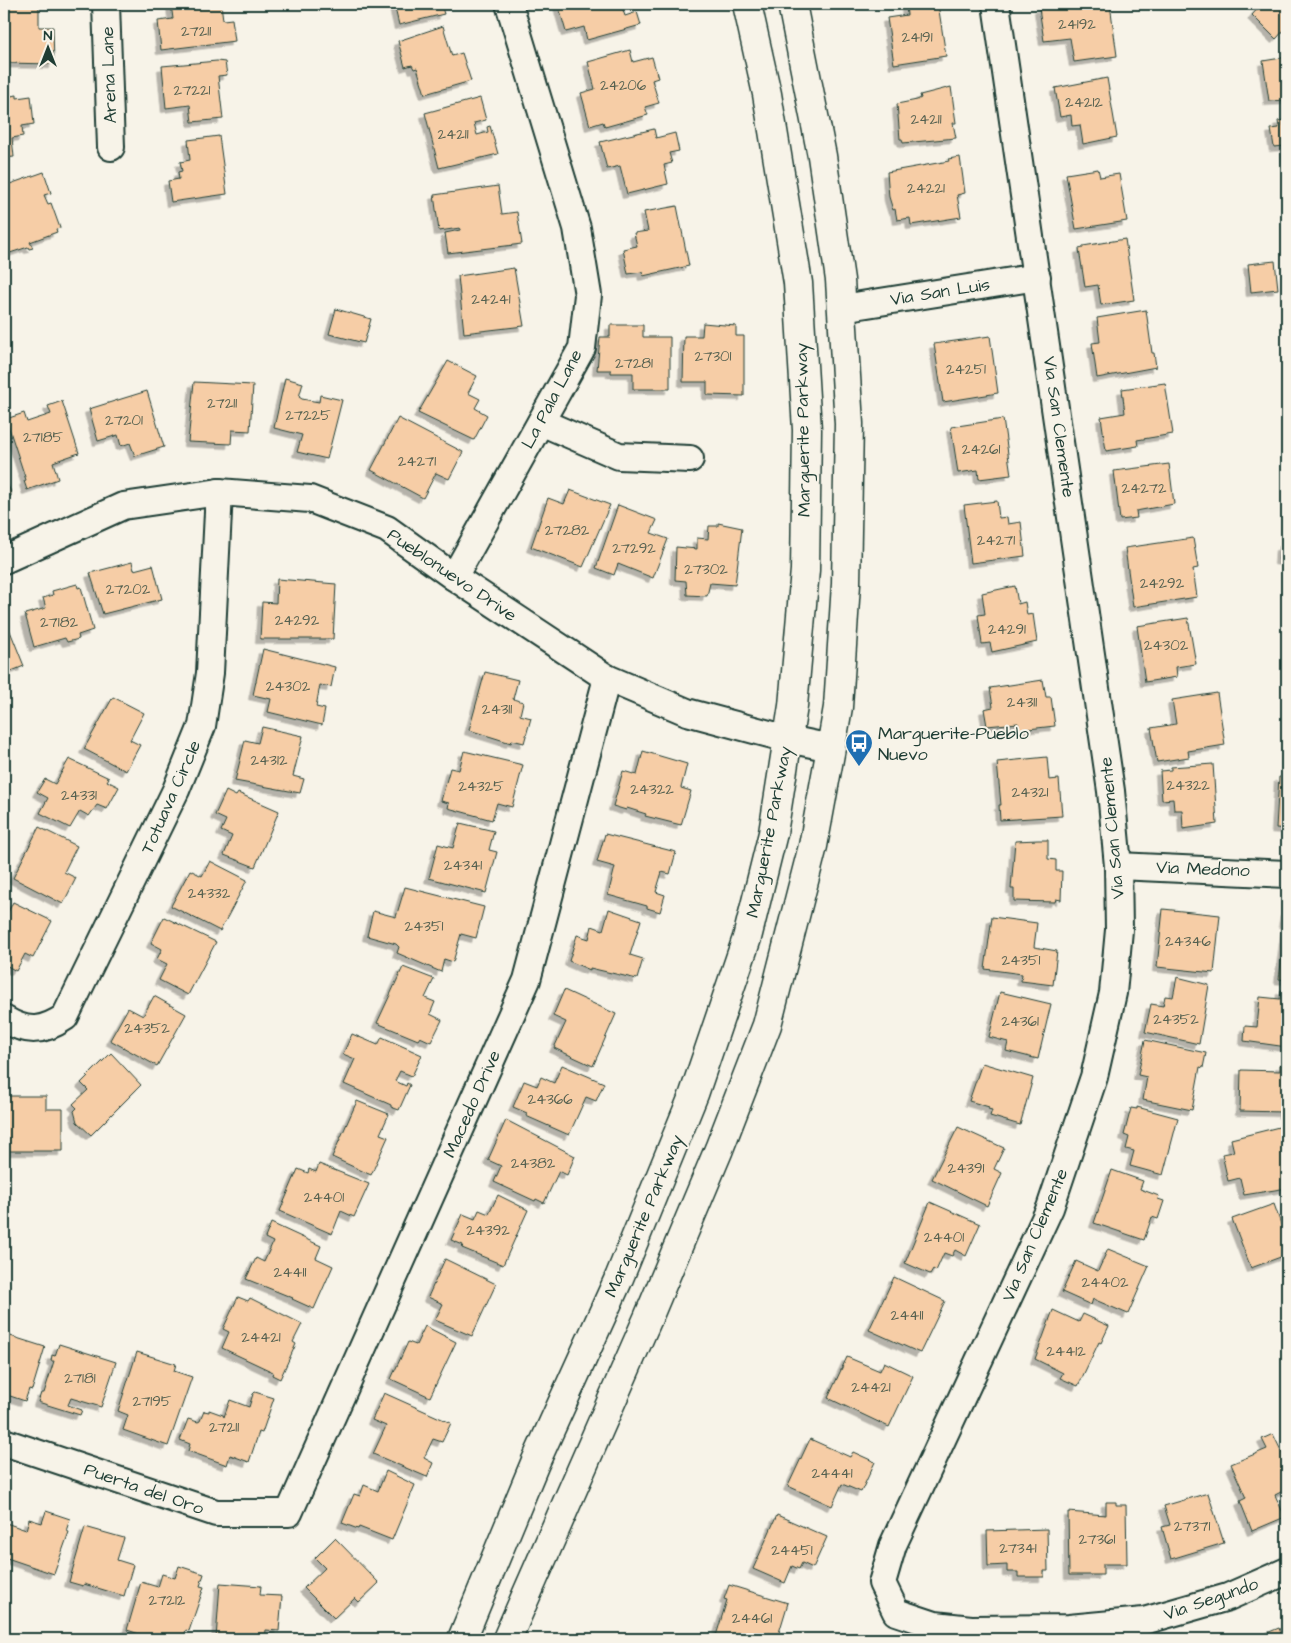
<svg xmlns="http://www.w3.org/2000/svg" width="1291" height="1643" font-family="'Architects Daughter',sans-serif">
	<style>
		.building { fill: #f6cda6; stroke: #1f3d34; filter: url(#shadow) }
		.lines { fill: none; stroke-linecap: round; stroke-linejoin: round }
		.minor-casing { stroke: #1f3d34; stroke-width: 30 }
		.major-casing { stroke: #1f3d34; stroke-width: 31 }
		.minor { stroke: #f7f3e8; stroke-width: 26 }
		.major { stroke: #f7f3e8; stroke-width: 28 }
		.labels { text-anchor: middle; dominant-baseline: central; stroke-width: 4; stroke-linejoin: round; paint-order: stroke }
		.number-label { font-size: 15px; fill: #556150 }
		.street-label { font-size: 18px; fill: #1f3d34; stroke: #f7f3e8 }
		.poi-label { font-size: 18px; fill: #1f3d34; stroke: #f7f3e8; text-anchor: start }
	</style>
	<defs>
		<filter id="shadow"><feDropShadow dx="-4.5" dy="4.5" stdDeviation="0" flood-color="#0004"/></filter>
	</defs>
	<rect width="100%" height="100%" fill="#f7f3e8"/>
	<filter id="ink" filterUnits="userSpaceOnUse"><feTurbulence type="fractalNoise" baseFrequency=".02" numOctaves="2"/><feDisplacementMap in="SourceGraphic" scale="10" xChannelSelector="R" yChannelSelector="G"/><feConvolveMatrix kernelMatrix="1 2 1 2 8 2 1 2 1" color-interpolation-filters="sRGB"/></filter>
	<g filter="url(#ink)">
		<!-- building -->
		<g class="building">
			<path d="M4 4H39V27H53L54 64 4 63Z"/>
			<path d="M171 4H221L223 20 232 19 235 41 161 50 158 21 173 19Z"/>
			<path d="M394 4H441L444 14 399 25Z"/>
			<path d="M558 4H621L625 16 637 12 641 25 587 40 584 27 566 32Z"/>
			<path d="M914 4H938L946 56 894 64 887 18 907 15 906 5Z"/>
			<path d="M1065 4 1066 9 1110 4 1117 56 1074 62 1070 38 1044 41 1039 8Z"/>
			<path d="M1262 4H1287V27L1276 39 1252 15Z"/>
			<path d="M443 26 452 56 462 53 471 81 425 94 417 68 414 69 412 65 405 67 398 41Z"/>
			<path d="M630 50 633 62 652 57 658 78 652 80 659 103 645 107 648 115 605 127 603 122 590 126 581 93 595 89 588 62Z"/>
			<path d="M1287 57V100L1269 101 1263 61Z"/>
			<path d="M217 61 225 62 227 75 218 76 223 119 192 122 190 105 166 108 162 66Z"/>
			<path d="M1107 78 1117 137 1083 144 1080 125 1072 126 1071 115 1060 117 1055 88Z"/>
			<path d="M951 87 956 123H953L956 138 903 143 902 139H900L897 104 917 100 921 98 920 95Z"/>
			<path d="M17 95V98L31 96 34 124 22 126 23 136 12 138 14 157 4 158V97Z"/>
			<path d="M480 98 486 120 474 123 477 135 488 132 487 127 490 126 498 154 439 168 425 113Z"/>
			<path d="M1284 120V126H1287V164L1285 146 1274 147 1271 129 1279 128 1278 121Z"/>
			<path d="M654 129 656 138 675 133 679 151 669 153 672 163 664 165 668 184 627 194 620 166 607 169 600 142Z"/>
			<path d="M219 136 227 194 171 202 168 181 179 179 178 172 182 171 180 162 190 160 188 140Z"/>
			<path d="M960 157 965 193 957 195 961 217 911 225 910 218 897 220 895 209 893 210 889 197 887 172 949 161 948 159Z"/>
			<path d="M1098 169 1100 177 1119 174 1127 221 1076 229 1066 174Z"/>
			<path d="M44 172 51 193 44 195 48 204 51 203 60 228 56 229 57 232 30 242 33 248 29 249 28 247 4 255V186Z"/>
			<path d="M498 186 502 214 517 212 522 244 448 253 445 233 460 230V228L439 231 434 195Z"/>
			<path d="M677 206 689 266 643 276 642 272 628 274 623 249 637 246 634 233 648 231 644 212Z"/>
			<path d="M1125 239 1134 300 1101 305 1098 285 1085 287 1079 249 1083 248V246Z"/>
			<path d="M1275 261 1278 289 1251 292 1248 264Z"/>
			<path d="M514 268 524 326 464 333 458 276Z"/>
			<path d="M336 309 371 319 364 343 329 334Z"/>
			<path d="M1146 310 1152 353H1154L1156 367 1097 378 1092 343 1100 342 1097 318Z"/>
			<path d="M703 323 736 326V336H744V396L707 395V382H683L684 336H702Z"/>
			<path d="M610 325H643V337H670V389H633V373H611V370H597L600 337H610Z"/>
			<path d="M990 336 998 393 943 402 934 344Z"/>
			<path d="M448 361 477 376 468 393 480 399 475 408 487 415 474 440 418 413Z"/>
			<path d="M285 378 303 383 299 397 302 399 319 402 320 395 342 400 327 459 297 452 302 435 274 428Z"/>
			<path d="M194 382 253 385 250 431 232 430 231 444 188 442Z"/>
			<path d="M1165 383 1173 434 1137 440 1138 446 1106 451 1101 417 1125 413 1122 389Z"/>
			<path d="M147 391 164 447 135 456 130 443 121 446 118 435 98 441 89 409Z"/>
			<path d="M62 401 79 453 53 462 58 479 27 490 24 481 26 480 6 419 24 413 27 422 51 414 48 406Z"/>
			<path d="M398 418 463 452 449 479 436 473 423 498 371 470Z"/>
			<path d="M1003 419 1011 475 979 479 978 470 958 473 951 427Z"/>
			<path d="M1169 464 1174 504 1136 511 1137 518 1120 520 1114 471Z"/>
			<path d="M4 477 11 492V496L4 499Z"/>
			<path d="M570 490 610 505 583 567 531 547 548 498 564 504Z"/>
			<path d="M997 501 999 518 1007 517 1008 524 1021 522 1025 556 971 563 964 505Z"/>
			<path d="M618 505 657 520 651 533 668 539 653 578 618 564 614 575 596 568Z"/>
			<path d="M718 523 742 528 735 585 710 583 707 596 687 595 686 581 675 580 676 547 697 549V538L708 539 709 526H718Z"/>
			<path d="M1193 538 1198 568 1193 569 1197 597 1133 607 1125 548Z"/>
			<path d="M1280 546H1287V561L1279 560Z"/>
			<path d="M132 562 134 570 153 565 162 599 103 614 90 573Z"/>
			<path d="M277 579 336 584 333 639H260L262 602 276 603Z"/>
			<path d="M77 584 78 588 81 587 93 630 78 635 79 639 67 642 65 638 34 647 25 614 46 608 43 598 53 595 52 591Z"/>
			<path d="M1015 586 1018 604 1025 602 1027 615 1033 614 1037 642 992 652 990 643 982 644 978 615 985 614 982 593Z"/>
			<path d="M1188 618 1196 664 1176 667 1177 677 1145 682 1137 626Z"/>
			<path d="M8 626 24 666 4 674V628Z"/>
			<path d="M263 649 335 667 331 687 320 685 316 707 325 709 322 725 268 712 271 699 253 695Z"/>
			<path d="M485 672 518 680 513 699 523 702 520 715 531 718 524 743 512 740 511 743 469 730Z"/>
			<path d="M1043 680 1046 697H1051L1055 726 1019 730 1018 723 987 726 984 709 993 707 990 688Z"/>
			<path d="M1217 693 1225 745 1188 751 1189 757 1157 762 1151 728 1176 724 1172 700Z"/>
			<path d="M113 697 144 713 130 740 140 745 126 771 84 749Z"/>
			<path d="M262 727 303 736 293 776 304 779 300 793 235 781 245 740 258 743Z"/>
			<path d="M464 751 523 765 512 807 497 803 492 820 448 808 449 803 441 801 450 768 459 770Z"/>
			<path d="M643 751 687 764 681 788 691 791 681 825 645 816 646 814 627 808 626 810 613 806 623 771 637 775Z"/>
			<path d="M1047 757 1049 780 1059 779 1062 816 1000 820 999 805H1001L997 762Z"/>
			<path d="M69 759 109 778 107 781 119 787 107 809 97 805 89 816 80 811 70 828 40 813 48 798 37 792 45 779 55 784Z"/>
			<path d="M1213 764 1217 824 1183 829 1182 810H1174L1173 799 1162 800 1160 771 1171 770V767Z"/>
			<path d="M1279 777 1287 778V836V829L1276 828Z"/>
			<path d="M226 791 236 796 238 793 279 811 255 867 224 855 232 836 221 831 226 820 215 815Z"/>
			<path d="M460 823 494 831 489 850 497 852 486 893 429 878 438 844 453 848Z"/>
			<path d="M39 827 77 846 64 872 76 878 63 904 13 878Z"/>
			<path d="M605 834 676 852 670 874 662 872 656 892 665 895 660 912 647 908V906L608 895 615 867 597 862Z"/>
			<path d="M1038 840H1048V859L1056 860V871H1062L1061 900 1056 899 1055 902 1014 901V889H1011L1015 841Z"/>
			<path d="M210 861 247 880 220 931 171 906 190 870 202 876Z"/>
			<path d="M405 887 484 907 476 938 461 934 453 962 444 959 441 972 397 953 399 947 396 944 367 936 373 911 396 917Z"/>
			<path d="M13 902 52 921 33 958 25 954 16 971 4 964V920Z"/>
			<path d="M609 909 641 920 630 955 643 959 637 979 590 968V970L569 961 577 935 589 939 592 926 603 930Z"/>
			<path d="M1163 909 1220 915 1214 973 1157 967Z"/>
			<path d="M1287 910V980L1279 979 1286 923H1283L1285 911Z"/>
			<path d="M164 917 216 942 188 995 159 980 167 964 157 959 162 949 151 943Z"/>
			<path d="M992 917 1037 923 1034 947 1057 951 1053 985 1021 981 1022 974 985 969Z"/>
			<path d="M403 967 434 979 425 998 435 1002 430 1014 442 1020 431 1042 420 1037 418 1040 377 1023Z"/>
			<path d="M1177 977 1209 985 1199 1044 1145 1032 1151 1004 1163 1006 1165 996 1173 997Z"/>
			<path d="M564 990 616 1014 593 1066 554 1048 566 1022 553 1016Z"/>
			<path d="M1281 990 1287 991V1047L1244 1041 1245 1026 1257 1027 1260 997 1280 999Z"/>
			<path d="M1000 992 1051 1004 1038 1059 1006 1051 1008 1042 989 1037Z"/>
			<path d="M154 996 186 1014 157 1066 110 1040 128 1008 143 1016Z"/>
			<path d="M352 1034 378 1045 382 1037 422 1055 412 1076 400 1071 395 1081 406 1086 407 1083 410 1085 399 1110 391 1107V1105L344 1084 355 1059 343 1054Z"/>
			<path d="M1145 1040 1206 1053 1203 1068 1200 1067 1192 1110 1143 1100 1147 1077 1138 1075Z"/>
			<path d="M111 1053 141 1085 91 1135 77 1122 74 1111 77 1108 73 1104 88 1090 81 1083Z"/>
			<path d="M982 1063 1033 1078 1020 1125 990 1116 992 1110 988 1109 989 1107 969 1101Z"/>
			<path d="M1280 1064 1287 1065V1114H1283V1112L1240 1111 1241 1070 1280 1071Z"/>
			<path d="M562 1065 604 1083 596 1101 586 1097 569 1135 526 1116 527 1113 513 1107 524 1081 537 1086 541 1077 554 1083Z"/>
			<path d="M4 1096H46V1109H63V1151H5Z"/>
			<path d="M357 1101 389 1114 380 1134 388 1137 371 1175 332 1157Z"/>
			<path d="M1137 1107 1178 1118 1163 1175 1130 1166 1134 1151 1126 1149 1129 1137 1124 1135 1131 1108 1137 1109Z"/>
			<path d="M506 1120 575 1156 567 1175 559 1171 544 1203 536 1199 535 1201 494 1182 501 1166 488 1160Z"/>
			<path d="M1287 1125V1188L1244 1195 1240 1178 1228 1181 1222 1154 1234 1152 1231 1139Z"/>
			<path d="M958 1127 1004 1148 994 1169 1002 1173 987 1206 932 1179Z"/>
			<path d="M319 1164 369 1184 354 1217 341 1211 332 1234 280 1211 298 1169 308 1173 309 1169 316 1172Z"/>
			<path d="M1112 1170 1143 1181 1140 1189 1159 1196 1158 1199 1164 1201 1158 1219 1152 1217 1144 1240 1094 1223Z"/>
			<path d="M498 1195 528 1210 503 1265 462 1248 463 1245 451 1240 463 1214 475 1219 479 1210 489 1214Z"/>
			<path d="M930 1202 980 1224 966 1256 955 1250 952 1256 944 1253 936 1271 933 1269 930 1274 905 1263Z"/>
			<path d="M1274 1204 1282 1227 1287 1225V1259L1286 1255 1251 1268 1232 1219Z"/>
			<path d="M271 1223 321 1246 316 1258 333 1266 314 1309 292 1299 293 1298 246 1279 256 1258 264 1262 273 1242 265 1238Z"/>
			<path d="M1108 1249 1149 1266 1128 1314 1093 1299 1091 1305 1062 1292 1076 1261 1098 1271Z"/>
			<path d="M445 1259 496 1284 472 1336 435 1320 443 1304 428 1297Z"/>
			<path d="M894 1277 945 1301 920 1353 869 1330Z"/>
			<path d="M238 1297 248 1301 250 1298 302 1324 293 1342 296 1344 280 1379 272 1375 273 1372 222 1348 229 1332 223 1329Z"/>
			<path d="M1053 1310 1079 1322 1083 1314 1109 1326 1101 1343 1099 1342 1078 1386 1060 1378 1063 1373 1035 1359Z"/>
			<path d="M425 1326 456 1342 430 1397 391 1379 408 1342 416 1345Z"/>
			<path d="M4 1334 45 1347 32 1390 29 1389 25 1401 4 1394Z"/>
			<path d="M59 1344 116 1362 101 1407 71 1398 68 1405 82 1410 80 1415 38 1402 41 1393H44L54 1361H51L52 1355 55 1356Z"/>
			<path d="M137 1352 176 1364 174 1371 192 1377 168 1446 123 1430 128 1415 118 1411Z"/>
			<path d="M847 1357 880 1371 884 1362 913 1376 889 1427 828 1398Z"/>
			<path d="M255 1392 274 1398 262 1433 259 1432 249 1462 230 1455 227 1465 188 1451 190 1444 180 1440 188 1419 198 1422 200 1421 204 1411 209 1412V1410L223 1415 224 1417 230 1400 249 1407 253 1394Z"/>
			<path d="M384 1393 451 1423 442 1442 433 1439 424 1458 433 1463 427 1477 373 1454 386 1426 372 1420Z"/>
			<path d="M1273 1434 1287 1463V1489L1275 1495 1285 1517 1252 1531 1240 1501 1246 1498 1231 1464 1267 1449 1262 1439Z"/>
			<path d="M810 1439 850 1457 853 1452 875 1462 861 1492 842 1484 832 1506 788 1486Z"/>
			<path d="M386 1471 415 1485 392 1540 359 1527 358 1529 342 1523 354 1494 360 1496 364 1485 378 1491Z"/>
			<path d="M1208 1493 1224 1543 1171 1559 1162 1527 1170 1525 1164 1506Z"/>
			<path d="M1106 1502H1116V1505H1126L1127 1564H1103V1575H1069L1068 1512 1106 1515Z"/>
			<path d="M46 1511 70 1519 66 1531 69 1532 54 1574 4 1557 6 1523 26 1530 29 1519 42 1523Z"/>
			<path d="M777 1515 827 1537 813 1568 802 1563 799 1569 792 1566 785 1583 753 1569Z"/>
			<path d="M85 1527 124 1538 117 1560 133 1565 124 1596 84 1584 83 1586 69 1582Z"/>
			<path d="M1047 1529 1048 1571H1044V1577H1018V1572H1007V1565L988 1566 987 1531Z"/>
			<path d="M335 1538 379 1583 359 1602 355 1598 334 1618 304 1588 325 1568 315 1558Z"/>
			<path d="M179 1566 204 1574 200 1586 204 1587 189 1631 186 1630 183 1639H155L127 1630 141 1582 158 1587 162 1574 175 1578Z"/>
			<path d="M220 1583 261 1586 260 1595 282 1596 279 1631 266 1630 265 1639H216Z"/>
			<path d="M729 1585 788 1603 778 1636 769 1633 767 1639H715L727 1600 724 1599Z"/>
			<path d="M1279 1628 1282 1636 1287 1634V1639H1252Z"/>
		</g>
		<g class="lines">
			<!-- minor casing -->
			<g class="minor-casing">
				<g id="minor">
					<path d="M106 4 111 147"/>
					<path d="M996 4 1111 791 1118 866 1119 930 1113 993 1094 1077 1050 1208 893 1545 882 1583 896 1612 935 1625 971 1629 1069 1628 1144 1621 1228 1597 1287 1571"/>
					<path d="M842 308 1037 277"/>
					<path d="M541 422 619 456 690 459"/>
					<path d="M4 560 123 506 219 492 310 499 387 529 454 577 607 678 687 712 788 739 831 748"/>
					<path d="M454 577 582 348 588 295 577 228 509 4"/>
					<path d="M1118 866 1287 874"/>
					<path d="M4 1019C27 1033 43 1032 65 1017L176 790 202 726 210 673 219 492"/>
					<path d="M4 1442 216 1513H289L527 980 607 678"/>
				</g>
			</g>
			<!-- major casing -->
			<g class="major-casing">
				<g id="major">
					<path d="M462 1639 535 1463 619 1278 694 1094 747 938 773 833 793 706 805 570 807 430 798 283 767 94 747 4"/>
					<path d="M507 1639 648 1318 719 1149 767 1025 813 846 831 748 838 707 846 584 849 424 840 280 822 156 792 4"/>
				</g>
			</g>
			<!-- minor -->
			<use href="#minor" class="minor"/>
			<!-- major -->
			<use href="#major" class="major"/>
		</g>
	</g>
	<!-- icons -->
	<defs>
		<g id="bus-pin" transform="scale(1.4375)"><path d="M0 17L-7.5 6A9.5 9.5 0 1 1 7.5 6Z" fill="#1f6fb2" stroke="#f7f3e8"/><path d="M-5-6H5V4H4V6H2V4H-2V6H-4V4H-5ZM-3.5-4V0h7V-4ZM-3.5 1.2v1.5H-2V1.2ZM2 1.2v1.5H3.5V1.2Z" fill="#fff"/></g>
	</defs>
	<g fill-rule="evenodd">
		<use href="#bus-pin" x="859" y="743"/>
	</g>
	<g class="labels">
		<!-- number labels -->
		<g class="number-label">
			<text x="1077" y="24">24192</text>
			<text x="196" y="31">27211</text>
			<text x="917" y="37">24191</text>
			<text x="623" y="85">24206</text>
			<text x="192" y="90">27221</text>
			<text x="1084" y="102">24212</text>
			<text x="926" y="119">24211</text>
			<text x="453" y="134">24211</text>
			<text x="926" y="188">24221</text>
			<text x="491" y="299">24241</text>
			<text x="713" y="356">27301</text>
			<text x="634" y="363">27281</text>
			<text x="966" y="369">24251</text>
			<text x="222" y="403">27211</text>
			<text x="308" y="415">27225</text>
			<text x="124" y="420">27201</text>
			<text x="43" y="437">27185</text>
			<text x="981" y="449">24261</text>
			<text x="417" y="461">24271</text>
			<text x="1144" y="488">24272</text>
			<text x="567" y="530">27282</text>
			<text x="996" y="540">24271</text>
			<text x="634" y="548">27292</text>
			<text x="706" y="569">27302</text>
			<text x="1162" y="583">24292</text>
			<text x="128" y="589">27202</text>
			<text x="297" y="620">24292</text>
			<text x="59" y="622">27182</text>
			<text x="1007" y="629">24291</text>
			<text x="1166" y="645">24302</text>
			<text x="288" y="686">24302</text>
			<text x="1022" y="702">24311</text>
			<text x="497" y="709">24311</text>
			<text x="269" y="760">24312</text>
			<text x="1188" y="785">24322</text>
			<text x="481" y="786">24325</text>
			<text x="652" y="789">24322</text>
			<text x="1030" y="792">24321</text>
			<text x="79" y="795">24331</text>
			<text x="463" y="865">24341</text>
			<text x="209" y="893">24332</text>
			<text x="424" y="926">24351</text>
			<text x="1188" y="941">24346</text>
			<text x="1021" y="960">24351</text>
			<text x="1176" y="1019">24352</text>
			<text x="1020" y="1021">24361</text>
			<text x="147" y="1028">24352</text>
			<text x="550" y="1099">24366</text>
			<text x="533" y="1163">24382</text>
			<text x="966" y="1168">24391</text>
			<text x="324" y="1197">24401</text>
			<text x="488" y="1230">24392</text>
			<text x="944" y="1237">24401</text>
			<text x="290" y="1272">24411</text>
			<text x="1105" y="1282">24402</text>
			<text x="907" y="1315">24411</text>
			<text x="261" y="1337">24421</text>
			<text x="1066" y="1351">24412</text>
			<text x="80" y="1378">27181</text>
			<text x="871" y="1387">24421</text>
			<text x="152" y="1401">27195</text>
			<text x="224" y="1427">27211</text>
			<text x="832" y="1473">24441</text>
			<text x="1192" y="1526">27371</text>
			<text x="1097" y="1539">27361</text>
			<text x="1018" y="1548">27341</text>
			<text x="792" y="1550">24451</text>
			<text x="167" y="1600">27212</text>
			<text x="752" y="1618">24461</text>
		</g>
		<!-- street labels -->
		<g class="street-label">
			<text transform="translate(109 75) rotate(-92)">Arena Lane</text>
			<text transform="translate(940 292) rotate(-9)">Via San Luis</text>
			<text transform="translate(552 399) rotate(-62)">La Pala Lane</text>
			<text transform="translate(1059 427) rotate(82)">Via San Clemente</text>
			<text transform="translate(803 430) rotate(-91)">Marguerite Parkway</text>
			<text transform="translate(452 575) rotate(34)">Pueblonuevo Drive</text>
			<text transform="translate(171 797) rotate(-66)">Totuava Circle</text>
			<text transform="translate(1112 828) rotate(-95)">Via San Clemente</text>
			<text transform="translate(769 832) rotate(-79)">Marguerite Parkway</text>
			<text transform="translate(1203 869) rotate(2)">Via Medono</text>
			<text transform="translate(472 1104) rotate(-66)">Macedo Drive</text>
			<text transform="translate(644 1216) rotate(-67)">Marguerite Parkway</text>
			<text transform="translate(1035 1235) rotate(-67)">Via San Clemente</text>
			<text transform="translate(144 1489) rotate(19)">Puerta del Oro</text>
			<text transform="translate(1211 1599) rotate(-19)">Via Segundo</text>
		</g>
		<!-- poi labels -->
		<g class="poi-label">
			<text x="878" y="733">Marguerite-Pueblo<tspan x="878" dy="21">Nuevo</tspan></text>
		</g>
	</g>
	<!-- margin -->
	<rect width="1291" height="1643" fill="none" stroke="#f7f3e8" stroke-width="20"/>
	<rect x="10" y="10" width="1271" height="1623" fill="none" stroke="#1f3d34" stroke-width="2" filter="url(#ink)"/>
	<!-- north arrow -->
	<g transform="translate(48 48)" stroke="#f7f3e8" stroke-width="4" paint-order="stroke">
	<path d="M0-4L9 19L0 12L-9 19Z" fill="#1f3d34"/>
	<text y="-8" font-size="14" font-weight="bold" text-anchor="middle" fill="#1f3d34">N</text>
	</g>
</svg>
